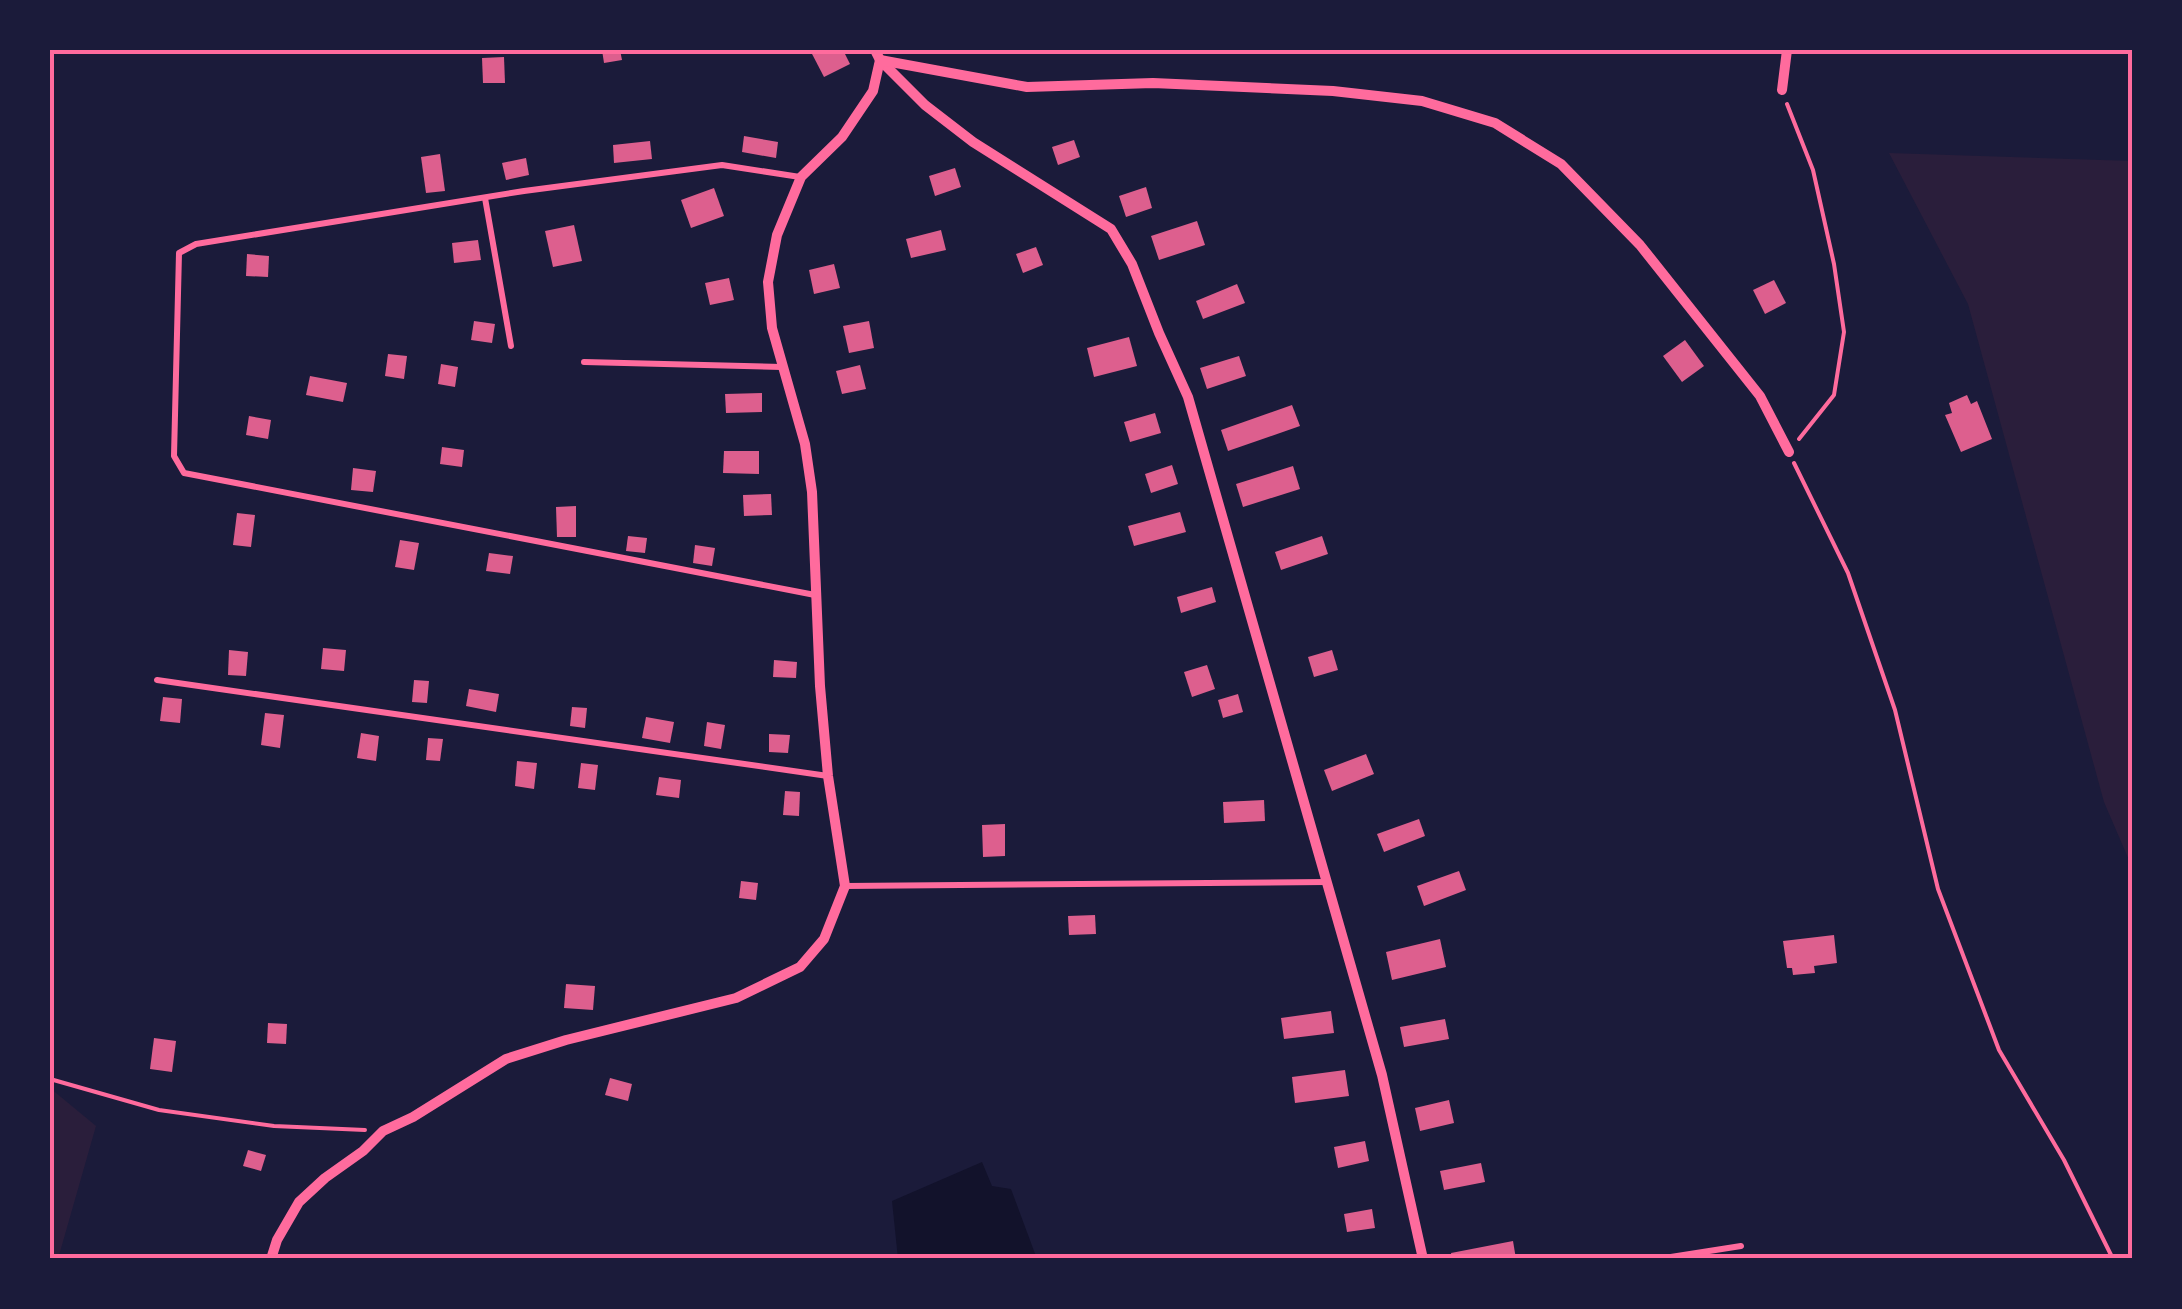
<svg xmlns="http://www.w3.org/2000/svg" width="2182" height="1309" font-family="Helvetica,sans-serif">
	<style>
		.green { fill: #2a1e3b }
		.water { fill: #12122b }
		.building { fill: #dd5f8e }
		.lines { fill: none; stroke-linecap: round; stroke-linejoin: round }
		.path { stroke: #ff6b9d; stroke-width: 4 }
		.service { stroke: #ff6b9d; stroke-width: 6 }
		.minor { stroke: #ff6b9d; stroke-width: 10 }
		.neatline { fill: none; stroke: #ff6b9d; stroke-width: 4 }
	</style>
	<rect width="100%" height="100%" fill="#1b1b3a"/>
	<!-- green -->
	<g class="green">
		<path d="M1889 153 2132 161V867L2104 802 1968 304Z"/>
		<path d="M50 1088 96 1126 58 1259H50Z"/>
	</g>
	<!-- water -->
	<path class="water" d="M982 1162 992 1186 1011 1189 1037 1259H898L892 1201Z"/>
	<!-- building -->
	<g class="building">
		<path d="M602 50H620L622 60 604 63Z"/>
		<path d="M810 50H843L850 64 824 77Z"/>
		<path d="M504 57 505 83H483L482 58Z"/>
		<path d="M744 136 778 142 776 158 742 152Z"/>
		<path d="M1074 140 1080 157 1058 165 1052 147Z"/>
		<path d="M650 141 652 159 614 163 613 145Z"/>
		<path d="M440 154 445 191 426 193 421 157Z"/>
		<path d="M526 158 529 175 506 180 502 163Z"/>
		<path d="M955 168 961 187 935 196 929 176Z"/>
		<path d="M1146 187 1152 208 1126 217 1119 196Z"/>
		<path d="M714 188 724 216 691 228 681 200Z"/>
		<path d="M1197 221 1205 245 1159 260 1151 236Z"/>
		<path d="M574 225 582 261 553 267 545 231Z"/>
		<path d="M941 230 946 250 911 258 906 239Z"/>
		<path d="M478 240 481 260 454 263 452 243Z"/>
		<path d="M1036 247 1043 265 1023 273 1016 254Z"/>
		<path d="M247 254 269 256 268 277 246 276Z"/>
		<path d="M834 264 840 288 814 294 809 270Z"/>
		<path d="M729 278 734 300 710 305 705 283Z"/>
		<path d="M1774 280 1786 303 1765 314 1753 290Z"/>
		<path d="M1237 284 1245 303 1203 319 1196 301Z"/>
		<path d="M474 321 495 324 492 343 471 340Z"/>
		<path d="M869 321 874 348 849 353 843 326Z"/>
		<path d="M1129 337 1137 366 1094 377 1087 348Z"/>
		<path d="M1685 340 1704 366 1682 382 1663 356Z"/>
		<path d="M388 354 407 356 404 379 385 376Z"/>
		<path d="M1239 356 1246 376 1207 389 1200 368Z"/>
		<path d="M441 364 458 367 455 387 438 384Z"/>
		<path d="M860 365 866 389 842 394 836 371Z"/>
		<path d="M310 376 347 383 343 402 306 395Z"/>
		<path d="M762 393V412L726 413 725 394Z"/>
		<path d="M1967 395 1971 404 1977 401 1992 439 1961 452 1945 415 1952 413 1949 403Z"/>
		<path d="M1292 405 1300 426 1228 451 1221 430Z"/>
		<path d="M1155 413 1161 433 1130 442 1124 422Z"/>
		<path d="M249 416 271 420 268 439 246 435Z"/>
		<path d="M442 447 464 450 462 467 440 464Z"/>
		<path d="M724 451H759V474L723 473Z"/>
		<path d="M1172 465 1178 484 1151 493 1145 474Z"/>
		<path d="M1293 466 1300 489 1243 507 1236 484Z"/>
		<path d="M353 468 376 471 373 492 351 490Z"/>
		<path d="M771 494 772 515 744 516 743 495Z"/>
		<path d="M576 506V537H557L556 507Z"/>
		<path d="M1180 512 1186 532 1134 546 1128 526Z"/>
		<path d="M237 513 255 515 251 547 233 545Z"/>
		<path d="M628 536 647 538 645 553 626 551Z"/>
		<path d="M1322 536 1328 554 1281 570 1275 552Z"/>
		<path d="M400 540 419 543 414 570 395 567Z"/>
		<path d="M695 545 715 548 712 566 693 563Z"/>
		<path d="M489 553 513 556 510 574 486 571Z"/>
		<path d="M1212 587 1216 602 1181 613 1177 597Z"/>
		<path d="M323 648 346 650 344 671 321 669Z"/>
		<path d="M229 650 248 652 246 676 228 675Z"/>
		<path d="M1332 650 1338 670 1314 677 1308 657Z"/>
		<path d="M774 660 797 662 796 678 773 677Z"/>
		<path d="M1207 665 1215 689 1192 697 1184 672Z"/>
		<path d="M414 680 429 681 427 703 412 702Z"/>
		<path d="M469 689 499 694 496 712 466 706Z"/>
		<path d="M1238 694 1243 712 1223 718 1218 700Z"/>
		<path d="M163 697 182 699 180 723 160 721Z"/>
		<path d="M572 707 587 708 585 728 570 726Z"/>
		<path d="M265 713 284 715 280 748 261 745Z"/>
		<path d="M646 717 674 722 670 743 642 738Z"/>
		<path d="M707 722 725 725 721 749 704 746Z"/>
		<path d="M361 733 379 736 376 761 357 758Z"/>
		<path d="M769 734 790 735 788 753 769 752Z"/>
		<path d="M428 738 443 739 440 761 426 760Z"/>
		<path d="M1366 754 1374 774 1332 791 1324 770Z"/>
		<path d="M517 761 537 763 534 789 515 786Z"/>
		<path d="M581 763 598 765 595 790 578 788Z"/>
		<path d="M659 777 681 780 679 798 656 795Z"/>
		<path d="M785 791 800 792 799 816 783 815Z"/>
		<path d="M1264 800 1265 821 1224 823 1223 802Z"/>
		<path d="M1419 819 1425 836 1384 852 1377 834Z"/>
		<path d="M1005 824V856L983 857 982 825Z"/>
		<path d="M1459 871 1466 890 1424 906 1417 886Z"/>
		<path d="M741 881 758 883 756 900 739 898Z"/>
		<path d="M1095 915 1096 934 1069 935 1068 916Z"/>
		<path d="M1834 935 1837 963 1814 966 1815 973 1793 975 1792 968H1787L1783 941Z"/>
		<path d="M1440 939 1446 967 1392 980 1386 952Z"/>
		<path d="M566 984 595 986 593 1010 564 1008Z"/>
		<path d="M1331 1011 1334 1033 1284 1039 1281 1018Z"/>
		<path d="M1445 1019 1449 1039 1404 1047 1400 1027Z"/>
		<path d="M268 1023 287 1024 286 1044 267 1043Z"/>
		<path d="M154 1038 176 1041 172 1072 150 1069Z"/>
		<path d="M1345 1070 1349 1096 1295 1103 1292 1077Z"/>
		<path d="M610 1078 632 1084 628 1101 605 1095Z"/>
		<path d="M1449 1100 1454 1123 1420 1131 1415 1108Z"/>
		<path d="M1365 1141 1369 1161 1338 1168 1334 1147Z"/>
		<path d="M248 1150 266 1155 261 1171 243 1166Z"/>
		<path d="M1481 1163 1485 1182 1444 1190 1440 1171Z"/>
		<path d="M1372 1209 1375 1228 1347 1232 1344 1214Z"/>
		<path d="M1513 1241 1516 1259H1452L1451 1253Z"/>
	</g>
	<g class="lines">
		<!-- path -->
		<g class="path">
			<path d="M1787 104 1813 170 1834 264 1844 332 1834 395 1799 439"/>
			<path d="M1794 463 1848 573 1895 710 1938 889 1999 1050 2064 1160 2113 1259"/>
			<path d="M50 1079 159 1110 274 1126 365 1130"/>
		</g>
		<!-- service -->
		<g class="service">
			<path d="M800 177 722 165 524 191 196 244 179 253 174 456 184 473 815 595"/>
			<path d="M485 198 511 346"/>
			<path d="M584 362 782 367"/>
			<path d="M157 680 828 776"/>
			<path d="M845 886 1326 882"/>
			<path d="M1658 1259 1741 1246"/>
		</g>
		<!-- minor -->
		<g class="minor">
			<path d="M875 50 880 60 925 105 973 142 1111 229 1132 264 1159 333 1188 397 1382 1075 1423 1259"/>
			<path d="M1782 90 1787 50"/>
			<path d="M271 1259 277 1240 299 1202 325 1178 363 1151 383 1131 413 1117 506 1059 566 1040 736 998 800 967 824 939 845 886 828 776 820 686 812 492 805 444 772 328 768 282 777 235 801 177 842 137 873 91 880 60 1027 87 1153 83 1333 91 1422 101 1495 123 1561 164 1640 245 1760 396 1789 452"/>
		</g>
	</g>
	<!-- border -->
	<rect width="2182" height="1309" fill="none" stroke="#1b1b3a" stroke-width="105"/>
	<rect x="52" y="52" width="2078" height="1204" class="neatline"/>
</svg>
